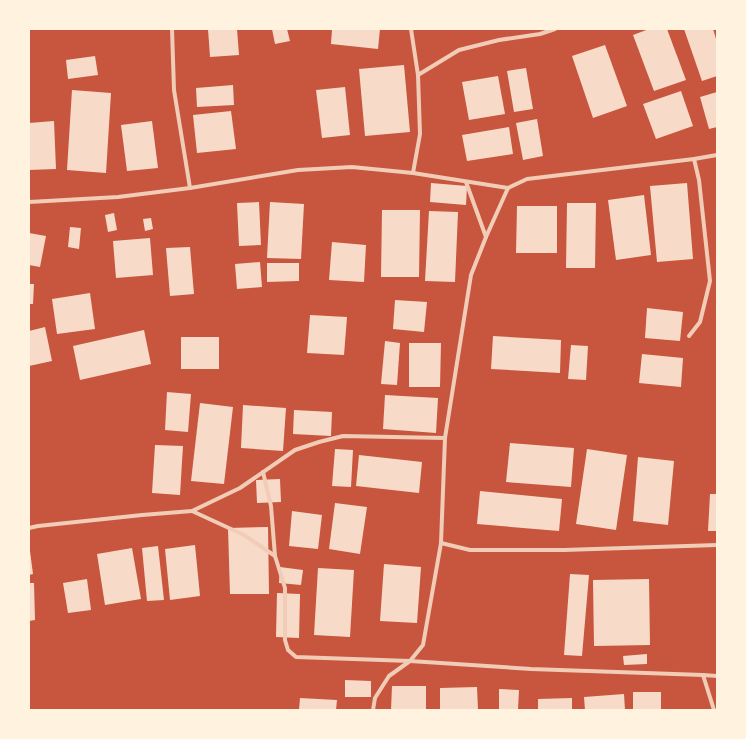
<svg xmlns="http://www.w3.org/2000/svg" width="746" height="739" font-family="'PT Serif',serif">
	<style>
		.building { fill: #f7dbc8 }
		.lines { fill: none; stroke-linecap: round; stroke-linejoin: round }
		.minor { stroke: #f1ccb7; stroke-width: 4 }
	</style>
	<rect width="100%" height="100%" fill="#c8553d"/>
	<!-- building -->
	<g class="building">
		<path d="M208 29H237L239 55 210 57Z"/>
		<path d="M272 29H287L290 41 275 44Z"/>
		<path d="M332 29H380L378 49 331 44Z"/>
		<path d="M649 29H667L686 80 654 91 633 35Z"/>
		<path d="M684 29H713L717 42V76L702 81Z"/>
		<path d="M605 45 627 106 593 118 572 56Z"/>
		<path d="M95 56 98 75 68 79 66 60Z"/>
		<path d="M404 65 410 132 365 136 359 69Z"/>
		<path d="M526 68 533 109 514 112 507 71Z"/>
		<path d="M498 76 505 114 469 120 462 82Z"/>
		<path d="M233 85 234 105 197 107 196 88Z"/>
		<path d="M345 87 350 135 322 138 316 90Z"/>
		<path d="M72 90 111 93 106 173 67 170Z"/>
		<path d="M681 91 693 126 656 139 643 104Z"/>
		<path d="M717 92V127L709 129 700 97Z"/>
		<path d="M231 111 236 149 197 153 193 115Z"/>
		<path d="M537 119 543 156 523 160 516 123Z"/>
		<path d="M54 121 56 169 29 170V123Z"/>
		<path d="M152 121 158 168 127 171 121 125Z"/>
		<path d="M509 127 513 154 467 161 462 135Z"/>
		<path d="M431 183 467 186 466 205 430 202Z"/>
		<path d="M687 183 693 259 657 262 650 186Z"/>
		<path d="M644 195 651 255 616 260 608 200Z"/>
		<path d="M259 202 261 245 239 246 237 203Z"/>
		<path d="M270 202 304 204 301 259 267 258Z"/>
		<path d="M567 203H596L595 268H566Z"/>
		<path d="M517 206H557V253H516Z"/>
		<path d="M382 210H420L419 277H381Z"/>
		<path d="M429 211 458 212 455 282 425 281Z"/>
		<path d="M114 213 117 230 108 232 105 215Z"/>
		<path d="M151 218 153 229 145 231 143 219Z"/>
		<path d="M70 227 81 228 79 249 68 247Z"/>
		<path d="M29 233 46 236 40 267 29 265Z"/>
		<path d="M150 238 153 275 116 278 113 241Z"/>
		<path d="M332 242 366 245 364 282 329 280Z"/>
		<path d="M190 247 194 294 170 296 166 248Z"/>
		<path d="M260 262 262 287 237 289 235 264Z"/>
		<path d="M267 263H299V281L267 282Z"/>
		<path d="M29 284H34L33 304H29Z"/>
		<path d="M90 293 95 329 57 334 52 299Z"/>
		<path d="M395 300 427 302 424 332 393 329Z"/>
		<path d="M647 308 683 312 680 341 645 338Z"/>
		<path d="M310 315 347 317 344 355 307 353Z"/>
		<path d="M45 327 52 361 29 366V331Z"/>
		<path d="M144 330 151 364 80 380 73 346Z"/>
		<path d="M493 336 561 340 560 373 491 369Z"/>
		<rect x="181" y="337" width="38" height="32"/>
		<path d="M385 341 400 343 397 385 381 384Z"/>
		<path d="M409 343H441L440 387H409Z"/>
		<path d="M571 345 588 346 586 380 568 379Z"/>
		<path d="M642 354 683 358 681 387 639 383Z"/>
		<path d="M167 392 191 394 188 432 165 430Z"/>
		<path d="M385 395 438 398 436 433 383 429Z"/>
		<path d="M200 403 233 407 224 484 191 481Z"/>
		<path d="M243 405 286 408 283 451 241 448Z"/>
		<path d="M294 410 332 412 331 436 293 434Z"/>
		<path d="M510 443 574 448 571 487 506 482Z"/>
		<path d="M155 445 183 446 180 495 152 493Z"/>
		<path d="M335 449 353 450 351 487 332 486Z"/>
		<path d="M587 449 627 455 616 530 576 524Z"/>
		<path d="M359 455 422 462 419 493 356 486Z"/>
		<path d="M638 457 674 461 668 525 633 521Z"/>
		<path d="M280 479 281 502 257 503 256 480Z"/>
		<path d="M480 491 562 499 559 531 477 524Z"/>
		<path d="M710 494H717V531H708Z"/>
		<path d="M335 503 367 507 360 554 329 549Z"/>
		<path d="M292 511 322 515 318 549 289 546Z"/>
		<path d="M268 527 269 594H230L228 528Z"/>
		<path d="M195 545 200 596 170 600 165 549Z"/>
		<path d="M158 546 164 600 147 601 142 548Z"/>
		<path d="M132 548 141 599 105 605 97 554Z"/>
		<path d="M29 551H30L33 574 29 575Z"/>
		<path d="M384 564 421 567 417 623 380 621Z"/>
		<path d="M280 567 303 570 301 585 279 583Z"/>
		<path d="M318 568 354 570 350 637 314 635Z"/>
		<path d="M570 574 589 575 582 656 564 655Z"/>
		<path d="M87 579 91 610 68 613 63 583Z"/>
		<path d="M649 579 650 645 594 646 593 580Z"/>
		<path d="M29 583H34L35 620 29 621Z"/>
		<path d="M277 593 300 594 299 638 276 637Z"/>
		<path d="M647 654V664L624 665 623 656Z"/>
		<path d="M345 680 371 681V697H345Z"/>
		<path d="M392 686H426V710H391Z"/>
		<path d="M477 687 478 710H440V688Z"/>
		<path d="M499 689 519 690 518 710H499Z"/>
		<rect x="633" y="692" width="28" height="18"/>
		<path d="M624 694 625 710H585L584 697Z"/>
		<path d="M300 698 337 700 336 710H299Z"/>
		<path d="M572 698V710H538V699Z"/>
	</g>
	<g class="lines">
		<!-- minor -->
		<g class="minor">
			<path d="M172 29 174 90 190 188"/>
			<path d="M411 29 418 75 420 134 413 173"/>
			<path d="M418 75 459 50 499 40 540 34 555 29"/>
			<path d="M466 182 486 237"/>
			<path d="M29 202 118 197 190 188 298 170 352 167 413 173 508 188 527 179 694 159 717 155"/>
			<path d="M689 336 700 322 710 281 699 180 694 159"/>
			<path d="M263 472 271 506 275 556 285 588V640L288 650 296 657 410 661 531 669 703 675 717 676"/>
			<path d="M192 511 244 535 275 556"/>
			<path d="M29 528 38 526 142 515 192 511 240 488 295 450 319 442 343 436 445 438"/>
			<path d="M441 543 470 550H564L717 545"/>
			<path d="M703 675 714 710"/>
			<path d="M373 710 375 698 389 676 410 661 423 645 441 543 445 438 471 275 486 237 508 188"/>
		</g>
	</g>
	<!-- border -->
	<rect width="746" height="739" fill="none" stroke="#fff3e0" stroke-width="60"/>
</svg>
